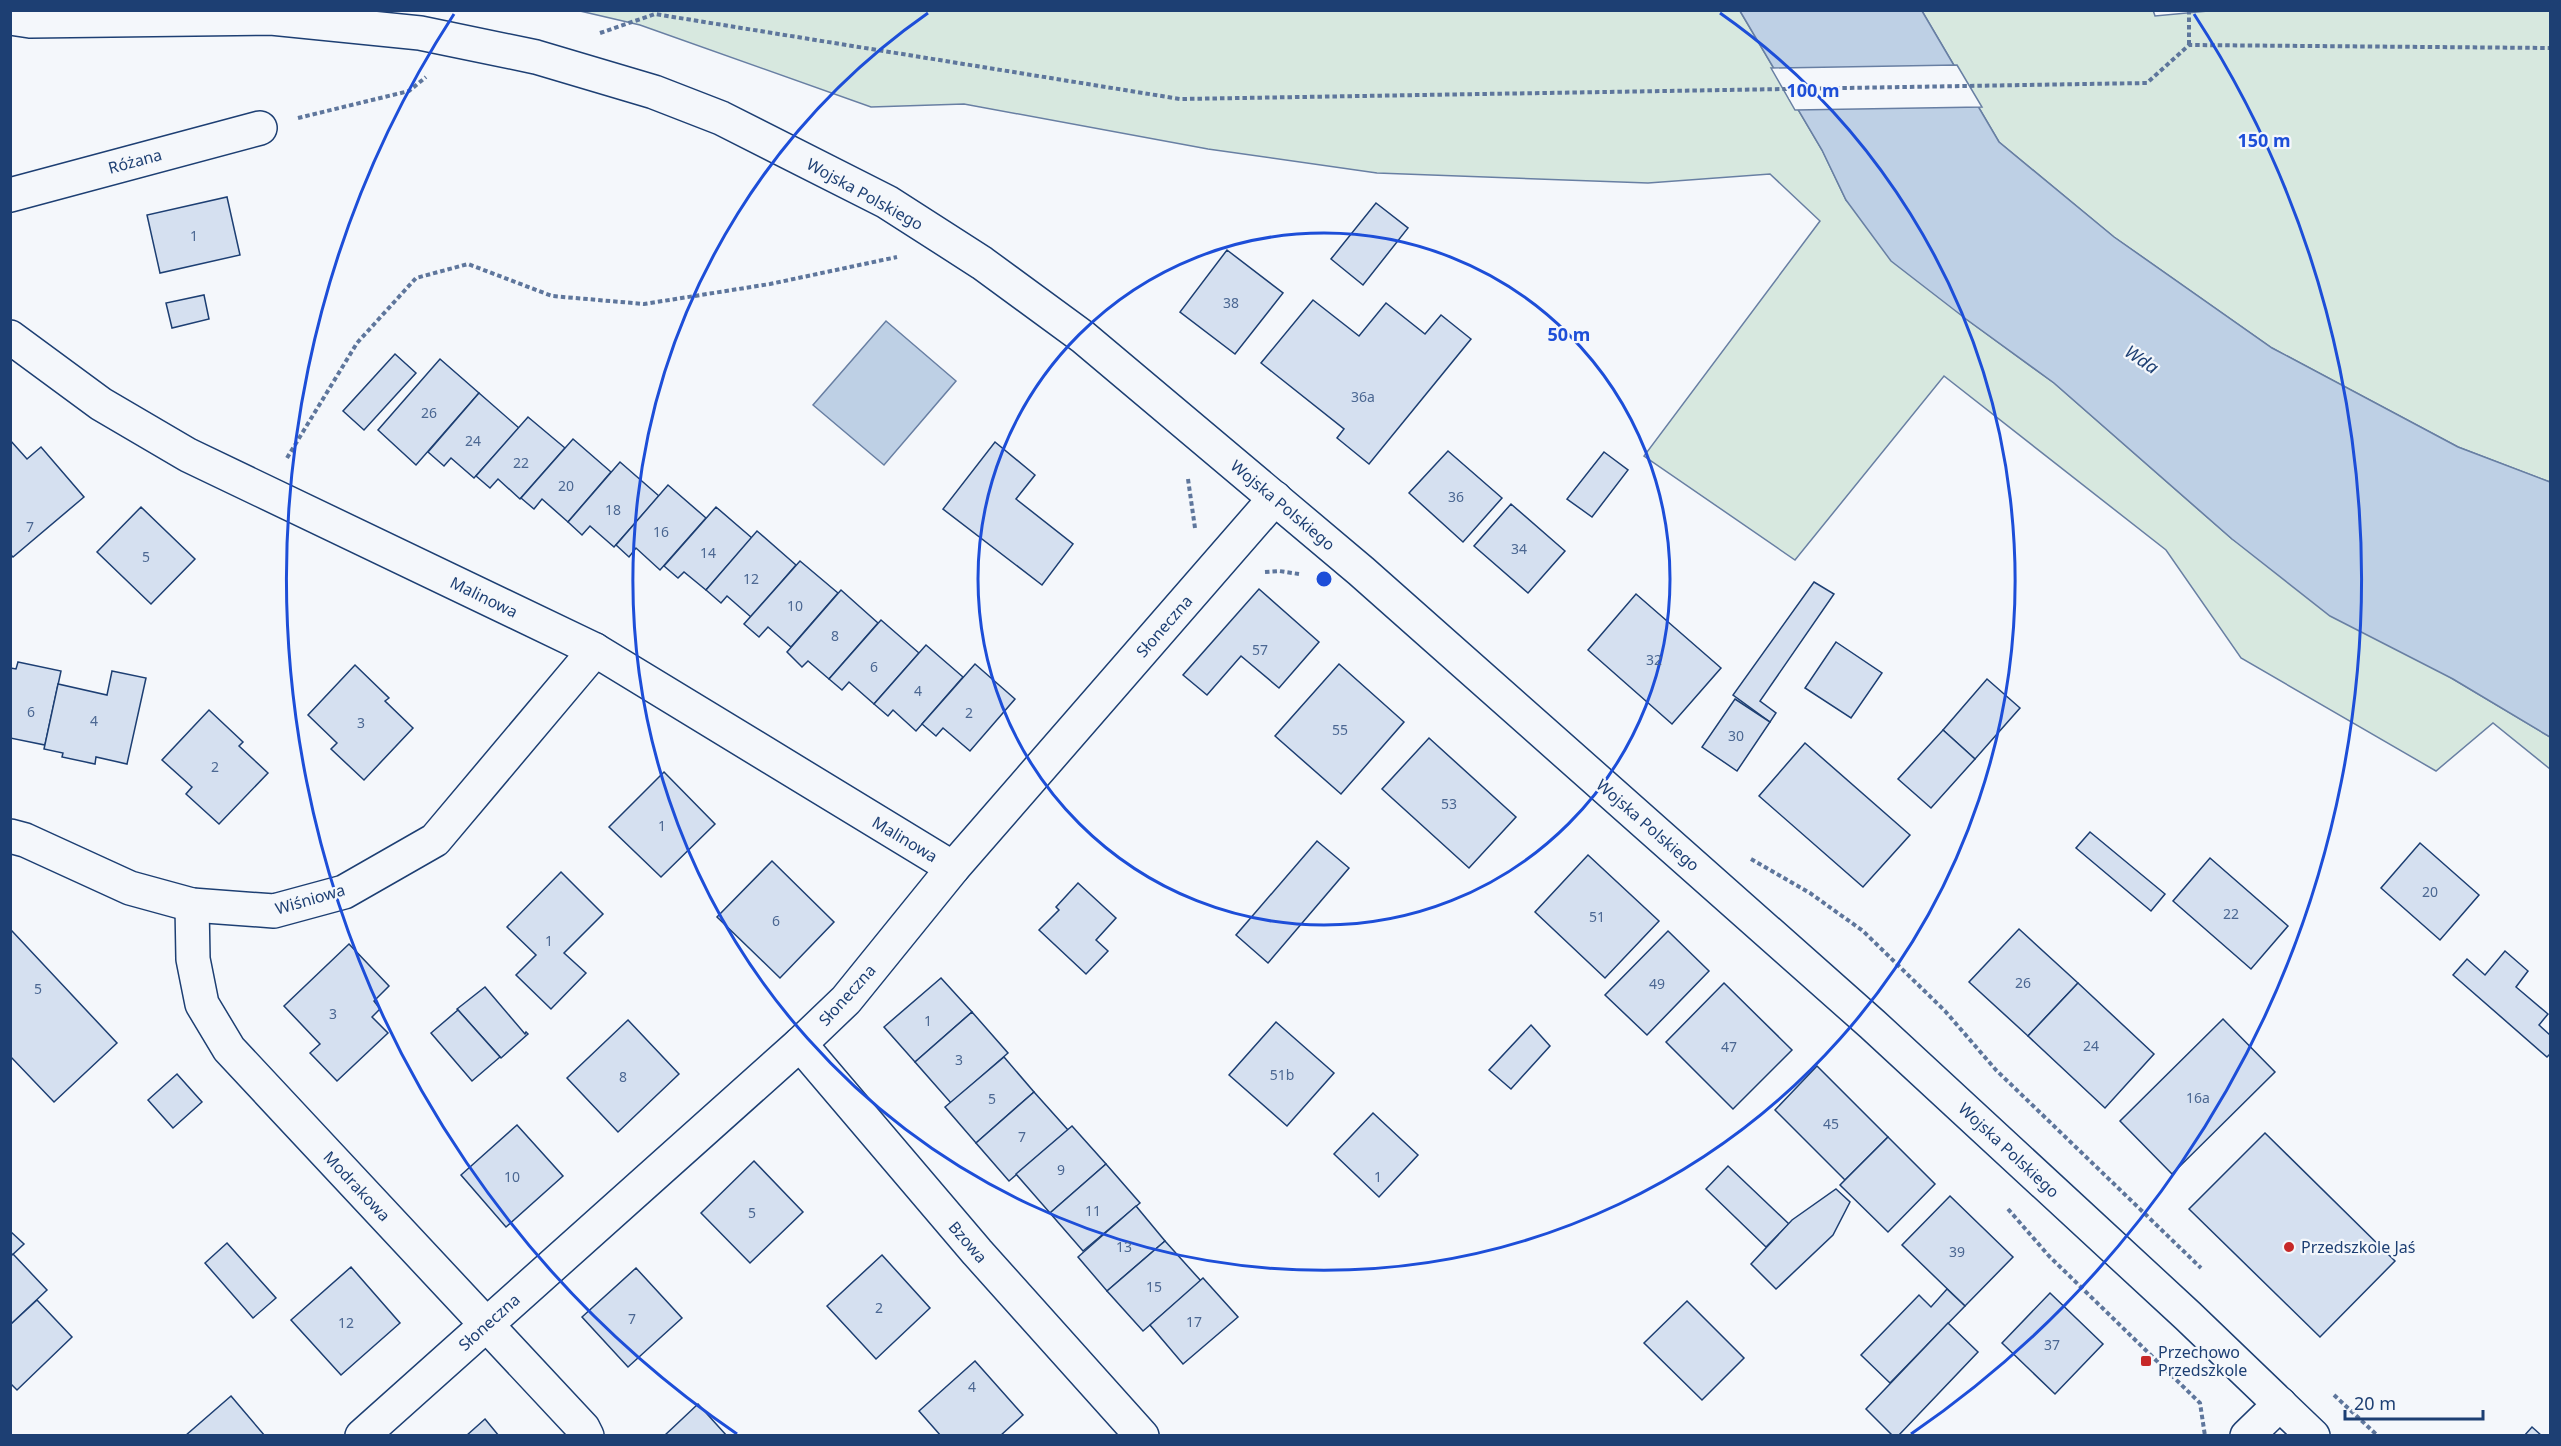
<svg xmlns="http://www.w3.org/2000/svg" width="2561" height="1446" font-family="'Noto Sans',sans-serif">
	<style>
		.green { fill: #d7e8df; stroke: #687fa3; stroke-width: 1.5 }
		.water { fill: #bed0e5; stroke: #687fa3; stroke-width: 1.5 }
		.pier { fill: #f4f7fb; stroke: #687fa3; stroke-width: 1.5 }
		.building { fill: #d5e0f0; stroke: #1d3f73; stroke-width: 1.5 }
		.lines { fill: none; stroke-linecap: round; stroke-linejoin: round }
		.minor-casing { stroke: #1d3f73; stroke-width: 36 }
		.path { stroke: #5e769c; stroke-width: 4; stroke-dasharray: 4.5 3; stroke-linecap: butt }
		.minor { stroke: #f4f7fb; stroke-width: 33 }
		.ring { fill: none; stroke: #1d4ed8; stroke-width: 3 }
		.poi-dot { fill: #c62828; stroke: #f4f7fb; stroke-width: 2 }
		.labels { text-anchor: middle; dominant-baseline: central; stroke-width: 4.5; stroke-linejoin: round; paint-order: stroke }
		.number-label { font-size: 14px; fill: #4b6792 }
		.street-label { font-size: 16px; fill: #1d3f73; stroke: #f4f7fb }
		.poi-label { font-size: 16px; fill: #1d3f73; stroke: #f4f7fb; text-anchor: start }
		.water-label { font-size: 18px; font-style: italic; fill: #1d3f73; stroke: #f4f7fb }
		.centre { fill: #1d4ed8; stroke: #f4f7fb; stroke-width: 3 }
		.ring-label { font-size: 18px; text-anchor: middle; font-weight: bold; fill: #1d4ed8; stroke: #f4f7fb; stroke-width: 4.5; stroke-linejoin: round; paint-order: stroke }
	</style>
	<rect width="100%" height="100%" fill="#f4f7fb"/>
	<!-- green -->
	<g class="green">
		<path d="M2153 10 2155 16 2219 10 2550 11V482L2458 447 2272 348 2114 237 1999 142 1922 11Z"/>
		<path d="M580 11H1740L1822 150 1846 200 1966 319 2054 383 2232 539 2453 679 2550 737V769L2493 723 2436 771 2241 658 2166 550 1944 376 1795 560 1644 456 1820 221 1770 174 1648 183 1377 173 1208 149 964 104 871 107 640 25Z"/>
	</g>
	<!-- water -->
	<g class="water">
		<path d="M1740 11H1922L1999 142 2114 237 2272 348 2458 447 2550 482V737L2453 679 2330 616 2232 539 2054 383 1966 319 1891 261 1846 200 1822 150Z"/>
		<path d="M886 321 956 381 884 465 813 405Z"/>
	</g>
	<!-- pier -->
	<path class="pier" d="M1957 65 1982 107 1795 110 1771 68Z"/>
	<!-- building -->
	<g class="building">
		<path d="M227 197 240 255 160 273 147 215Z"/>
		<path d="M1376 203 1408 228 1363 285 1331 259Z"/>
		<path d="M1227 250 1283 293 1235 354 1180 312Z"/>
		<path d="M204 295 209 319 172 328 166 303Z"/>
		<path d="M1313 300 1359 336 1386 303 1425 334 1441 315 1471 339 1369 464 1337 438 1344 429 1261 363Z"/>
		<path d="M395 354 416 373 364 430 343 411Z"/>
		<path d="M440 359 479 393 416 465 378 430Z"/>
		<path d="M479 393 519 428 474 478 451 458 444 466 428 452Z"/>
		<path d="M528 417 565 448 520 499 498 479 490 488 476 476Z"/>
		<path d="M573 439 611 472 568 522 542 499 534 509 521 498Z"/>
		<path d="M10 440 27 459 41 447 84 497 13 557 10 554Z"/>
		<path d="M995 442 1035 475 1016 499 1073 544 1042 585 943 509Z"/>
		<path d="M1448 451 1502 498 1463 542 1409 493Z"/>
		<path d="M1604 452 1628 470 1592 517 1567 499Z"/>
		<path d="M620 462 659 496 614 547 590 526 582 535 568 522Z"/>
		<path d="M668 485 706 518 660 570 636 548 629 557 616 545Z"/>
		<path d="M1511 504 1565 551 1528 593 1474 546Z"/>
		<path d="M141 507 195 559 151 604 97 552Z"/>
		<path d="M716 507 752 538 706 590 684 572 678 578 664 566Z"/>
		<path d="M757 531 796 565 751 617 727 596 721 603 706 590Z"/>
		<path d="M800 561 838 593 791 647 768 627 759 637 744 624Z"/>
		<path d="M1814 582 1834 594 1760 701 1776 713 1770 722 1733 695Z"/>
		<path d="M1259 589 1319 642 1279 688 1241 656 1207 695 1183 675Z"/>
		<path d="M841 590 878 623 829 679 808 661 802 667 787 652Z"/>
		<path d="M1636 594 1721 668 1672 724 1588 650Z"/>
		<path d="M881 620 919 653 874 704 849 682 842 690 829 679Z"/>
		<path d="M1836 642 1882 673 1851 718 1805 688Z"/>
		<path d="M926 645 963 677 916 731 893 710 888 716 874 704Z"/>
		<path d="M18 662 61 671 45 745 10 738V668L16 669Z"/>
		<path d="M975 664 1015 699 970 751 943 728 936 736 922 724Z"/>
		<path d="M1339 664 1404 722 1341 794 1275 736Z"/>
		<path d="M355 665 389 698 385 701 413 728 364 780 331 749 337 743 308 715Z"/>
		<path d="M112 671 146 678 127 764 96 757 95 764 62 757 63 753 44 749 58 684 107 695Z"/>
		<path d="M1987 679 2020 708 1975 759 1943 730Z"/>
		<path d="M1735 699 1770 722 1737 771 1702 747Z"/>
		<path d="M209 710 243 742 239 746 268 773 219 824 186 794 192 787 162 760Z"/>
		<path d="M1943 730 1975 759 1931 808 1898 779Z"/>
		<path d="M1429 738 1516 817 1469 868 1382 789Z"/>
		<path d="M1805 743 1910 835 1863 887 1759 796Z"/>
		<path d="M664 772 715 824 661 877 609 827Z"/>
		<path d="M2090 832 2165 894 2151 911 2076 848Z"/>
		<path d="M1317 841 1349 868 1268 963 1236 935Z"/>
		<path d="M2420 843 2479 895 2440 940 2381 888Z"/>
		<path d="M1588 855 1659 921 1605 978 1535 912Z"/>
		<path d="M2210 858 2288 926 2251 969 2173 901Z"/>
		<path d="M772 861 834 922 780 978 717 917Z"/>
		<path d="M561 872 603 914 564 953 586 973 551 1009 516 975 536 955 507 927Z"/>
		<path d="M1078 883 1116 918 1096 940 1108 951 1086 974 1039 930 1059 910 1056 907Z"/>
		<path d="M2019 929 2078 983 2028 1036 1969 982Z"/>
		<path d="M12 931 117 1043 54 1102 10 1056V933Z"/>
		<path d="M1668 931 1709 971 1647 1035 1605 995Z"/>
		<path d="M349 944 389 986 374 1001 380 1009 372 1017 388 1033 337 1081 310 1053 320 1044 284 1006Z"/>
		<path d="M2505 951 2528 971 2516 987 2548 1014 2539 1025 2550 1035V1054L2547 1057 2453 975 2467 959 2485 975Z"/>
		<path d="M941 978 972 1012 915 1062 884 1027Z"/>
		<path d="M1724 983 1792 1050 1733 1109 1666 1042Z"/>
		<path d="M2078 983 2154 1054 2105 1108 2028 1036Z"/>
		<path d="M485 987 525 1034 526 1032 528 1034 501 1058 457 1009Z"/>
		<path d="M458 1010 500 1057 472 1081 431 1033Z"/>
		<path d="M972 1012 1008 1053 951 1103 915 1062Z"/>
		<path d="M2223 1019 2275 1072 2172 1174 2120 1121Z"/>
		<path d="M628 1020 679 1074 618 1132 567 1078Z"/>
		<path d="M1276 1022 1334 1073 1287 1126 1229 1075Z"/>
		<path d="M1531 1025 1550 1046 1511 1089 1489 1070Z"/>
		<path d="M1004 1057 1034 1092 976 1143 945 1107Z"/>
		<path d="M1817 1066 1888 1137 1845 1180 1775 1110Z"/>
		<path d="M177 1074 202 1102 173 1128 148 1100Z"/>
		<path d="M1034 1092 1068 1130 1009 1181 976 1143Z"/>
		<path d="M1373 1113 1418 1155 1379 1197 1334 1154Z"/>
		<path d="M517 1125 563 1176 506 1227 461 1175Z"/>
		<path d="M1072 1126 1106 1164 1050 1213 1016 1174Z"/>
		<path d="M2265 1133 2395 1261 2320 1337 2189 1209Z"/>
		<path d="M1888 1137 1935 1184 1888 1232 1840 1185Z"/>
		<path d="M754 1161 803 1212 750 1263 701 1213Z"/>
		<path d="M1106 1164 1140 1203 1083 1251 1050 1213Z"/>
		<path d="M1728 1166 1789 1224 1766 1247 1706 1189Z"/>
		<path d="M1836 1189 1850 1202 1833 1235 1776 1289 1751 1264 1792 1220Z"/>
		<path d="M1950 1196 2013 1257 1965 1306 1902 1245Z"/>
		<path d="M1136 1206 1165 1241 1107 1291 1078 1257Z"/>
		<path d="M10 1231 24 1244 10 1257Z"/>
		<path d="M1165 1241 1201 1281 1143 1331 1107 1291Z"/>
		<path d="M227 1243 276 1298 253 1318 205 1263Z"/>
		<path d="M13 1254 47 1290 10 1325V1257Z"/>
		<path d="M882 1255 930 1308 876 1359 827 1306Z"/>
		<path d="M351 1267 400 1323 341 1375 291 1320Z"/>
		<path d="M636 1268 682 1318 628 1367 582 1317Z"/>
		<path d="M1203 1278 1238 1317 1183 1364 1150 1325Z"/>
		<path d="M1947 1289 1965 1306 1890 1383 1861 1355 1919 1295 1931 1307Z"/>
		<path d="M2050 1293 2103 1344 2055 1394 2002 1343Z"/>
		<path d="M37 1300 72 1337 17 1390 10 1383V1325Z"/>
		<path d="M1687 1301 1744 1358 1702 1400 1644 1343Z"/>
		<path d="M1948 1323 1978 1352 1898 1436H1893L1866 1409Z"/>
		<path d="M975 1361 1023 1415 1000 1436H941L919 1411Z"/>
		<path d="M231 1396 265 1436H185Z"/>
		<path d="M698 1404 727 1436H664Z"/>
		<path d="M485 1419 499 1436H466Z"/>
		<path d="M2532 1427 2542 1436H2524Z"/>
	</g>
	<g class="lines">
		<!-- minor casing -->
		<g class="minor-casing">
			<g id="minor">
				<path d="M10 18 30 21 271 18 420 33 536 57 654 92 721 118 887 202 982 263 1083 337 1361 571 1872 1024 2188 1316 2313 1436"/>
				<path d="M10 195 260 128"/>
				<path d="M10 337 101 404 188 455 595 650 953 868"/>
				<path d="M10 836 25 840 130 888 192 905 274 911 344 892 435 840 595 650"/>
				<path d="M192 905 193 959 202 1004 229 1049 583 1428 587 1436"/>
				<path d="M800 1044 977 1252 1142 1436"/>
				<path d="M362 1436 800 1044 846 1000 953 868 1275 498"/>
				<path d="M2247 1436 2280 1404"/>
			</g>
		</g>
		<!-- path -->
		<g class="path">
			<path d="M2189 10V45"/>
			<path d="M600 33 655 14 1180 99 2147 83 2189 45 2550 48"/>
			<path d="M298 118 409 91 426 77"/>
			<path d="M287 458 357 343 416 278 468 264 552 296 644 304 770 284 897 257"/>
			<path d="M1188 479 1195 528"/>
			<path d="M1265 572 1279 571 1299 574"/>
			<path d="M1751 859 1810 893 1863 931 1945 1011 1996 1070 2201 1268"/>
			<path d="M2008 1209 2049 1256 2200 1403 2205 1436"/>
			<path d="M2334 1395 2378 1436"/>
		</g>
		<!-- minor -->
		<use href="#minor" class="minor"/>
	</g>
	<!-- distance rings -->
	<g class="ring">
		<circle cx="1324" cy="579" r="346"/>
		<path d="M1720 13A691 691 0 1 1 928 13"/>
		<path d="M737 1434A1037 1037 0 0 1 454 14M2194 14A1037 1037 0 0 1 1911 1434"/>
	</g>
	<!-- markers -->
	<g class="poi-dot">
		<circle cx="2289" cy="1247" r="6"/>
		<rect x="2140" y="1355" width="12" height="12" rx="3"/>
	</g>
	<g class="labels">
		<!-- number labels -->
		<g class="number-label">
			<text x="194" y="235">1</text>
			<text x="1231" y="302">38</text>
			<text x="1363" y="396">36a</text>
			<text x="429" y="412">26</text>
			<text x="473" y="440">24</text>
			<text x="521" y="462">22</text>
			<text x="566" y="485">20</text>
			<text x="1456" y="496">36</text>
			<text x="613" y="509">18</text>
			<text x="30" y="526">7</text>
			<text x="661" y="531">16</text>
			<text x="1519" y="548">34</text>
			<text x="708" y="552">14</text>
			<text x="146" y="556">5</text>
			<text x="751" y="578">12</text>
			<text x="795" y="605">10</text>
			<text x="835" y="635">8</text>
			<text x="1260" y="649">57</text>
			<text x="1654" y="659">32</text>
			<text x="874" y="666">6</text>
			<text x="918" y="690">4</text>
			<text x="31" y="711">6</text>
			<text x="969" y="712">2</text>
			<text x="94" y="720">4</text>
			<text x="361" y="722">3</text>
			<text x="1340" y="729">55</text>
			<text x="1736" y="735">30</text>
			<text x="215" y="766">2</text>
			<text x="1449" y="803">53</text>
			<text x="662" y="825">1</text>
			<text x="2430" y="891">20</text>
			<text x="2231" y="913">22</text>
			<text x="1597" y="916">51</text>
			<text x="776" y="920">6</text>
			<text x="549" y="940">1</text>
			<text x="2023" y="982">26</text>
			<text x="1657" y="983">49</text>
			<text x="38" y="988">5</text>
			<text x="333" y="1013">3</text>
			<text x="928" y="1020">1</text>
			<text x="2091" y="1045">24</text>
			<text x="1729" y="1046">47</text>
			<text x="959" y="1059">3</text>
			<text x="1282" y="1074">51b</text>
			<text x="623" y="1076">8</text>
			<text x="2198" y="1097">16a</text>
			<text x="992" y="1098">5</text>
			<text x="1831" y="1123">45</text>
			<text x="1022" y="1136">7</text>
			<text x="1061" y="1169">9</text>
			<text x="512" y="1176">10</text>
			<text x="1378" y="1176">1</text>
			<text x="1093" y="1210">11</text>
			<text x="752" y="1212">5</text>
			<text x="1124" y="1246">13</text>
			<text x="1957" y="1251">39</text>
			<text x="1154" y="1286">15</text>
			<text x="879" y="1307">2</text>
			<text x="632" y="1318">7</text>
			<text x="1194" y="1321">17</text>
			<text x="346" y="1322">12</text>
			<text x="2052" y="1344">37</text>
			<text x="972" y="1386">4</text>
		</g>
		<!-- street labels -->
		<g class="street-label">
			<text transform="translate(135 161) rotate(-15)">Różana</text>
			<text transform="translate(865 194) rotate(29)">Wojska Polskiego</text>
			<text transform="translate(1283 505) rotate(40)">Wojska Polskiego</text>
			<text transform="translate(484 597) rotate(26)">Malinowa</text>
			<text transform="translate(1164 626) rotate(-49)">Słoneczna</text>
			<text transform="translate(1648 825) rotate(41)">Wojska Polskiego</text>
			<text transform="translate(905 839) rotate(31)">Malinowa</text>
			<text transform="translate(310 899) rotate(-16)">Wiśniowa</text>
			<text transform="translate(847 995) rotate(-48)">Słoneczna</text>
			<text transform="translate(2009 1150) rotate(43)">Wojska Polskiego</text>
			<text transform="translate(357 1186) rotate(47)">Modrakowa</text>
			<text transform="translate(968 1242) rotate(49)">Bzowa</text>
			<text transform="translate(489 1322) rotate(-42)">Słoneczna</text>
		</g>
		<!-- poi labels -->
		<g class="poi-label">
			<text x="2301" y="1247">Przedszkole Jaś</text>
			<text x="2158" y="1352">Przechowo<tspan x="2158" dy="18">Przedszkole</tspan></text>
		</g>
		<!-- water labels -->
		<g class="water-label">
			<text transform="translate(2142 359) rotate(34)">Wda</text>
		</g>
	</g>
	<circle cx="1324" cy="579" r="9" class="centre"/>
	<g class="ring-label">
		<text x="1813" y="97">100 m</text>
		<text x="2264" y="147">150 m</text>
		<text x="1569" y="341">50 m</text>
	</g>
	<!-- border -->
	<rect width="2561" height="1446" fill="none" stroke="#1d3f73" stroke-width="24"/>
	<!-- scale -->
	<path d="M2345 1410v9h138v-9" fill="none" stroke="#1d3f73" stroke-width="3"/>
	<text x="2354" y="1410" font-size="18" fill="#1d3f73" stroke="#f4f7fb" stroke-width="4.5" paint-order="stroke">20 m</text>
</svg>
